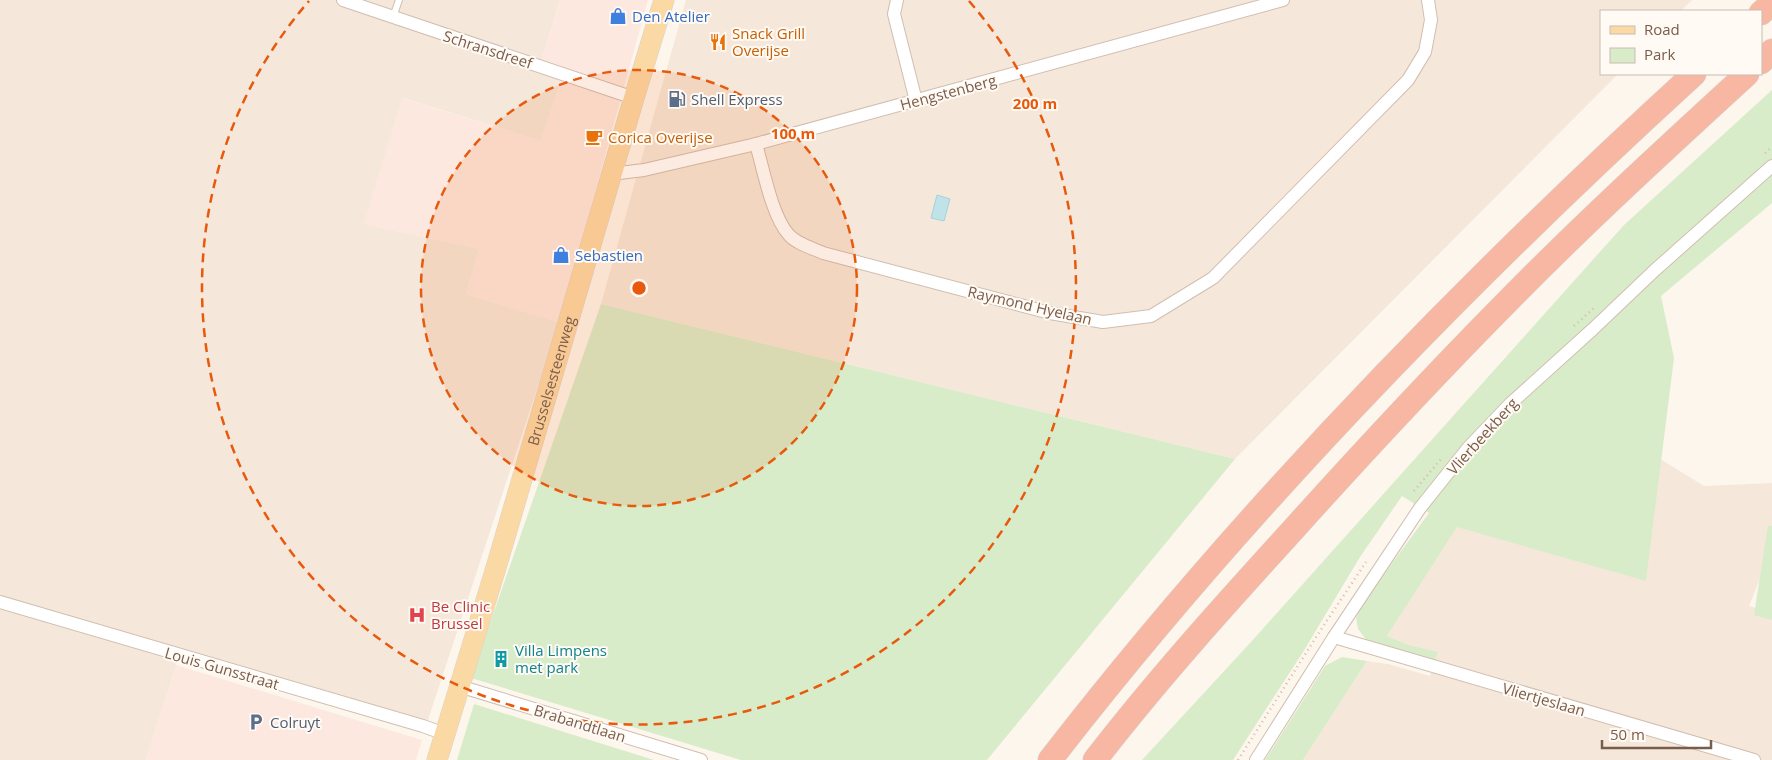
<svg xmlns="http://www.w3.org/2000/svg" width="1772" height="760" font-family="'Open Sans',sans-serif">
	<style>
		.residential { fill: #f5e8da }
		.commercial { fill: #fde8e0 }
		.green { fill: #d8ecc9 }
		.water { fill: #bfe3e8; stroke: #a5d3da }
		.lines { fill: none; stroke-linecap: round; stroke-linejoin: round }
		.lane-casing { stroke: #d1beb0; stroke-width: 8 }
		.street-casing { stroke: #d1beb0; stroke-width: 14 }
		.primary-casing { stroke: #dad1cd; stroke-width: 21 }
		.highway-casing { stroke: #dad1cd; stroke-width: 25 }
		.path { stroke: #d9b8a5; stroke-width: 2.5; stroke-dasharray: 1 4; stroke-linecap: butt }
		.lane { stroke: #fff; stroke-width: 6 }
		.street { stroke: #fff; stroke-width: 12 }
		.primary { stroke: #fbd9a5; stroke-width: 20 }
		.highway { stroke: #f7b7a3; stroke-width: 24 }
		.ring { fill: none; stroke: #e8590c; stroke-width: 2.5; stroke-dasharray: 9 6 }
		.labels { text-anchor: middle; dominant-baseline: central; stroke-width: 4; stroke-linejoin: round; paint-order: stroke }
		.shop-label { font-size: 15px; fill: #366cbe; stroke: #fffaf3; text-anchor: start }
		.food-label { font-size: 15px; fill: #c56008; stroke: #fffaf3; text-anchor: start }
		.street-label { font-size: 15px; fill: #7a5c4d; stroke: #fffaf3 }
		.service-label { font-size: 15px; fill: #4e5e75; stroke: #fffaf3; text-anchor: start }
		.health-label { font-size: 15px; fill: #be3a42; stroke: #fffaf3; text-anchor: start }
		.culture-label { font-size: 15px; fill: #0d838f; stroke: #fffaf3; text-anchor: start }
		.centre { fill: #e8590c; stroke: #fffaf3; stroke-width: 2.5 }
		.ring-label { font-size: 15px; text-anchor: middle; font-weight: bold; fill: #e8590c; stroke: #fffaf3; stroke-width: 4; stroke-linejoin: round; paint-order: stroke }
	</style>
	<rect width="100%" height="100%" fill="#fdf6ec"/>
	<!-- residential -->
	<g class="residential">
		<path d="M0 0H560L541 63 564 72 541 141 403 98 365 224 479 249 466 294 559 322 428 720 181 650 146 760H0Z"/>
		<path d="M686 0H1692L1681 11H1601V74H1618L1235 459 601 304Z"/>
		<path d="M1657 457 1704 486 1772 483V548L1749 606 1772 613V760H1303L1367 661 1388 664 1430 676 1437 652 1409 645 1387 636 1459 523Z"/>
	</g>
	<!-- commercial -->
	<g class="commercial">
		<path d="M560 0H648L559 322 466 294 479 249 364 224 402 98 541 141 564 72 541 64Z"/>
		<path d="M176 665 422 740 416 760H146Z"/>
	</g>
	<!-- green -->
	<g class="green">
		<path d="M1772 90V203L1661 296 1674 358 1646 581 1457 527 1387 636 1409 645 1438 652 1435 660 1368 642 1358 629 1356 618 1365 600 1429 513 1402 496 1360 557 1303 652 1233 760H1142L1251 642 1624 225Z"/>
		<path d="M601 304 1235 459 987 760H741L471 678Z"/>
		<path d="M1768 525 1772 526V620L1754 615Z"/>
		<path d="M1342 657 1367 661 1303 760H1265L1325 666Z"/>
		<path d="M474 704 654 760H457Z"/>
	</g>
	<!-- water -->
	<path class="water" d="M937 195 950 199 944 221 931 218Z"/>
	<g class="lines">
		<!-- lane casing -->
		<g class="lane-casing">
			<path id="lane" d="M393 17 399 0"/>
		</g>
		<!-- street casing -->
		<g class="street-casing">
			<g id="street">
				<path d="M343 0 634 98"/>
				<path d="M897 0 894 14 916 101"/>
				<path d="M756 144C763 168 772 217 789 235 797 244 812 248 823 253L1050 313 1103 322 1151 316 1213 278 1408 80 1425 52 1431 20 1428 0"/>
				<path d="M611 174 644 170 756 144 1283 0"/>
				<path d="M0 602 423 726 445 734"/>
				<path d="M1334 637 1754 760"/>
				<path d="M459 686 701 760"/>
				<path d="M1256 760 1334 637 1420 508 1468 448 1510 404 1593 329 1655 270 1772 166"/>
			</g>
		</g>
		<!-- primary casing -->
		<g class="primary-casing">
			<g id="primary">
				<path id="s1" d="M437 760 495 571 634 98 664 0"/>
			</g>
		</g>
		<!-- highway casing -->
		<g class="highway-casing">
			<g id="highway">
				<path d="M1761 13 1772 3"/>
				<path d="M1761 62 1772 51"/>
				<path d="M1050 760C1242 512 1463 285 1694 74"/>
				<path d="M1095 760C1159 677 1230 599 1300 522 1365 450 1431 379 1499 310 1579 228 1663 151 1747 74"/>
			</g>
		</g>
		<!-- path -->
		<g class="path">
			<path d="M1765 153 1772 147"/>
			<path d="M1574 326 1594 308"/>
			<path d="M1414 491 1441 459"/>
			<path d="M1238 760 1320 631 1366 562"/>
		</g>
		<!-- lane -->
		<use href="#lane" class="lane"/>
		<!-- street -->
		<use href="#street" class="street"/>
		<!-- primary -->
		<use href="#primary" class="primary"/>
		<!-- highway -->
		<use href="#highway" class="highway"/>
	</g>
	<!-- distance rings -->
	<circle cx="639" cy="288" r="218" fill="#e8590c" fill-opacity=".12"/>
	<g class="ring">
		<circle cx="639" cy="288" r="218"/>
		<path d="M969 1A437 437 0 1 1 309 1"/>
	</g>
	<!-- icons -->
	<defs>
		<g id="shop-bare" transform="scale(1.35)"><path d="M-5-2.5h2.3a2.7 3.5 0 0 1 5.4 0H5L5.5 6h-11ZM-1.5-2.5h3a1.5 2.3 0 0 0-3 0Z" fill="#3f7fe0" stroke="#fffaf3" stroke-width="2.5" paint-order="stroke"/></g>
		<g id="restaurant-bare" transform="scale(1.35)"><path d="M-5-6h1v4h1v-4h1v4h1v-4h1v5L-1.5 .5V6h-2V.5L-5-1ZM5-6V6H3V1.5H1.5Q1.5-4 5-6Z" fill="#e8710a" stroke="#fffaf3" stroke-width="2.5" paint-order="stroke"/></g>
		<g id="fuel-bare" transform="scale(1.35)"><path d="M-5.5-6h7V0h2V4h1.3V-2.5L3-4.5l.8-.8L6-3V5H2.5V1h-1V6h-7ZM-4.2-4.7v3.2H.2V-4.7Z" fill="#5c6f8a" stroke="#fffaf3" stroke-width="2.5" paint-order="stroke"/></g>
		<g id="cafe-bare" transform="scale(1.35)"><path d="M-5.5-4.5H6V0H3Q3 3.5 0 3.5H-2.5Q-5.5 3.5-5.5 0ZM3-3.2v2h1.7v-2ZM-6 4.5H4V6H-6Z" fill="#e8710a" stroke="#fffaf3" stroke-width="2.5" paint-order="stroke"/></g>
		<g id="hospital-bare" transform="scale(1.35)"><path d="M-5-5h3v3.5h4V-5h3V5h-3V1.5h-4V5h-3Z" fill="#e0444e" stroke="#fffaf3" stroke-width="2.5" paint-order="stroke"/></g>
		<g id="building-bare" transform="scale(1.35)"><path d="M-4-6H4V6H1V3H-1V6H-4ZM-2.5-4.3h1.7v1.8h-1.7ZM.8-4.3h1.7v1.8H.8ZM-2.5-1h1.7V.8h-1.7ZM.8-1h1.7V.8H.8Z" fill="#0f9aa8" stroke="#fffaf3" stroke-width="2.5" paint-order="stroke"/></g>
		<g id="parking-bare" transform="scale(1.35)"><path d="M-3.5-5.5H1a3.5 3.5 0 0 1 0 7H-1V5.5H-3.5ZM-1-3.4V-.6H.8a1.4 1.4 0 0 0 0-2.8Z" fill="#5c6f8a" stroke="#fffaf3" stroke-width="2.5" paint-order="stroke"/></g>
	</defs>
	<g fill-rule="evenodd">
		<use href="#shop-bare" x="618" y="16"/>
		<use href="#restaurant-bare" x="718" y="42"/>
		<use href="#fuel-bare" x="677" y="99"/>
		<use href="#cafe-bare" x="594" y="137"/>
		<use href="#shop-bare" x="561" y="255"/>
		<use href="#hospital-bare" x="417" y="615"/>
		<use href="#building-bare" x="501" y="659"/>
		<use href="#parking-bare" x="256" y="722"/>
	</g>
	<g class="labels">
		<!-- shop labels -->
		<g class="shop-label">
			<text x="632" y="16">Den Atelier</text>
			<text x="575" y="255">Sebastien</text>
		</g>
		<!-- food labels -->
		<g class="food-label">
			<text x="732" y="33">Snack Grill<tspan x="732" dy="17">Overijse</tspan></text>
			<text x="608" y="137">Corica Overijse</text>
		</g>
		<!-- street labels -->
		<g class="street-label">
			<text transform="translate(488 49) rotate(18)">Schransdreef</text>
			<text transform="translate(948 92) rotate(-15)">Hengstenberg</text>
			<text transform="translate(1030 305) rotate(13)">Raymond Hyelaan</text>
			<text stroke="none"><textPath href="#s1" startOffset="396">Brusselsesteenweg</textPath></text>
			<text transform="translate(1482 436) rotate(-48)">Vlierbeekberg</text>
			<text transform="translate(222 668) rotate(16)">Louis Gunsstraat</text>
			<text transform="translate(1544 699) rotate(16)">Vliertjeslaan</text>
			<text transform="translate(580 723) rotate(17)">Brabandtlaan</text>
		</g>
		<!-- service labels -->
		<g class="service-label">
			<text x="691" y="99">Shell Express</text>
			<text x="270" y="722">Colruyt</text>
		</g>
		<!-- health labels -->
		<g class="health-label">
			<text x="431" y="606">Be Clinic<tspan x="431" dy="17">Brussel</tspan></text>
		</g>
		<!-- culture labels -->
		<g class="culture-label">
			<text x="515" y="650">Villa Limpens<tspan x="515" dy="17">met park</tspan></text>
		</g>
	</g>
	<circle cx="639" cy="288" r="8" class="centre"/>
	<g class="ring-label">
		<text x="1035" y="109">200 m</text>
		<text x="793" y="139">100 m</text>
	</g>
	<!-- legend -->
	<rect x="1600" y="10" width="162" height="65" fill="#fffaf3" stroke="#cabbb1"/>
	<rect x="1610" y="26" width="25" height="8" fill="#fbd9a5" stroke="#cabbb1"/>
	<text x="1644" y="35" font-size="15" fill="#7a5c4d">Road</text>
	<rect x="1610" y="48" width="25" height="15" fill="#d8ecc9" stroke="#cabbb1"/>
	<text x="1644" y="60" font-size="15" fill="#7a5c4d">Park</text>
	<!-- scale -->
	<path d="M1602 740v8h109v-8" fill="none" stroke="#7a5c4d" stroke-width="2.5"/>
	<text x="1610" y="740" font-size="15" fill="#7a5c4d" stroke="#fffaf3" stroke-width="4" paint-order="stroke">50 m</text>
</svg>
